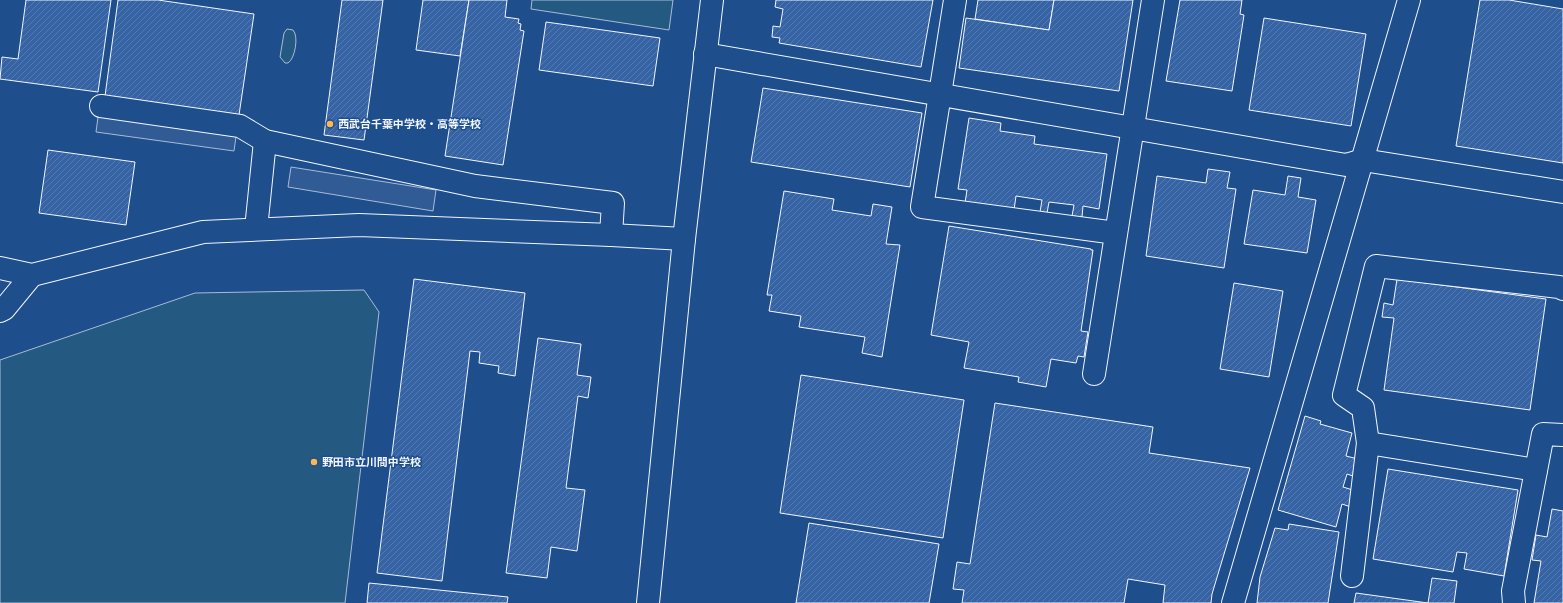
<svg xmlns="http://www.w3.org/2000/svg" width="1563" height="603" font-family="Helvetica,'Noto Sans JP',sans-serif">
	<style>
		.garden { fill: #245a82; stroke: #a8bbd7 }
		.parking { fill: #305b95; stroke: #a8bbd7 }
		.building { fill: url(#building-hatch); stroke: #f2f6ff }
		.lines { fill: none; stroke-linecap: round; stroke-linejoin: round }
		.minor-casing { stroke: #f2f6ff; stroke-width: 24 }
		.minor { stroke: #1f4e8c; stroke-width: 22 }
		.poi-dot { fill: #ffb74d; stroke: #1f4e8c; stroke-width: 1.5 }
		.labels { text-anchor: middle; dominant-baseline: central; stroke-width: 3; stroke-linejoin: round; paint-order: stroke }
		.poi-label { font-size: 11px; font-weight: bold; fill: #f2f6ff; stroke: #1f4e8c; text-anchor: start }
	</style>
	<defs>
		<pattern id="building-hatch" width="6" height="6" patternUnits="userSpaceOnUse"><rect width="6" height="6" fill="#3563a3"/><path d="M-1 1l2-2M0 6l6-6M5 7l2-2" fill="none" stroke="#537ab1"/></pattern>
	</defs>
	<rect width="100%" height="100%" fill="#1f4e8c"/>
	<!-- garden -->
	<g class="garden">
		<path d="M532 0H673L669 30 531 9Z"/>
		<path d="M287 29 293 30C299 36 295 59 288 63H285L280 57 284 33Z"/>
		<path d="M364 290 379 312 345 603H0V360L195 293Z"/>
	</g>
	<!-- parking -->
	<g class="parking">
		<path d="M101 95 239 115 234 151 96 132Z"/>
		<path d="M291 167 436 190 433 211 288 187Z"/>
	</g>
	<!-- building -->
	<g class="building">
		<path d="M26 0H111L98 92 0 79 2 57 18 59Z"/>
		<path d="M118 0H158L254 14 239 115 105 96Z"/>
		<path d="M342 0H383L364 140 324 135Z"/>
		<path d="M423 0H469L460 56 416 50Z"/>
		<path d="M469 0H507L505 17 519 19 518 23 521 24 520 30 524 31 503 165 445 156Z"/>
		<path d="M776 0H933L921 67 779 43 780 38 772 37 773 26 780 27 783 9 775 7Z"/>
		<path d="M978 0H1054L1049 30 975 19Z"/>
		<path d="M1054 0H1133L1119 91 959 68 966 18 1049 30Z"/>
		<path d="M1180 0H1242L1240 14 1244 15 1232 91 1166 81Z"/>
		<path d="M1480 0H1509L1563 9V163L1456 146Z"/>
		<path d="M1264 18 1366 34 1351 126 1249 110Z"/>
		<path d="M546 22 660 38 653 86 539 70Z"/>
		<path d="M763 88 922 113 910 187 751 162Z"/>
		<path d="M969 118 1001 123 1000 131 1035 136 1034 144 1107 154 1099 209 1083 206 1082 217 1072 216 1074 205 1049 202 1047 213 1040 212 1042 200 1016 196 1014 210 965 203 967 190 958 189Z"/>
		<path d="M48 150 135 162 126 225 39 213Z"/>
		<path d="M1208 169 1230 172 1227 188 1236 189 1224 268 1146 256 1157 176 1206 183Z"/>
		<path d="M1288 176 1301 178 1298 197 1316 200 1307 253 1244 244 1253 190 1285 195Z"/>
		<path d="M784 191 834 199 832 210 871 216 873 204 892 207 886 244 900 245 882 357 862 353 865 337 799 327 801 316 769 311 772 295H767Z"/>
		<path d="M949 226 1091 249V250H1093L1081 331 1088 332 1084 357 1078 356 1076 363 1051 359 1046 387 1018 382 1019 377 964 368 969 342 931 335Z"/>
		<path d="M414 279 525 293 515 376 498 373 499 366 479 363 480 352 470 351 442 581 377 573Z"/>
		<path d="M1397 279 1546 299 1530 410 1384 390 1394 318 1382 317 1384 303 1393 305Z"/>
		<path d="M1234 283 1283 291 1269 377 1220 369Z"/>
		<path d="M538 338 581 344 577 375 591 377 588 398 578 396 566 488 585 490 577 551 551 547 547 578 506 573Z"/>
		<path d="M801 375 964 400 943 538 780 513Z"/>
		<path d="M995 403 1153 427 1149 453 1250 468 1212 594 1211 603H1163L1165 585 1128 579 1124 603H962L964 590 953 589 957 562 970 564Z"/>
		<path d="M1305 416 1321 421 1320 424 1352 433 1346 456 1358 459 1353 476 1347 474 1343 487 1356 491 1351 507 1342 504 1336 527 1278 510Z"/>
		<path d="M1388 469 1518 490 1504 576 1464 569 1467 553 1457 552 1453 572 1373 559Z"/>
		<path d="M1552 509 1563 511V603H1534L1541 561 1532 560 1536 535 1547 537Z"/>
		<path d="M809 523 939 544 929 603H796Z"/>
		<path d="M1289 524 1339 532 1328 603H1257L1260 577 1275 528 1288 530Z"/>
		<path d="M1432 578 1457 581 1454 603H1354L1356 593 1428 603Z"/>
		<path d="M369 583 508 597 507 603H367Z"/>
	</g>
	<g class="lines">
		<!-- minor casing -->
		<g class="minor-casing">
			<g id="minor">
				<path d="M955 0 922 207 1116 233"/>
				<path d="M705 54 1346 165 1363 160 1563 192"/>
				<path d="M101 106 240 126 265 141 475 186 613 203 611 235"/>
				<path d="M256 229 265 141"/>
				<path d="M0 268 32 275 203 232 359 225 611 235 684 239"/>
				<path d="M0 311 4 309 32 275"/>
				<path d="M1094 374 1153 0"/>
				<path d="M1368 443 1363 408 1344 395 1376 266 1559 287 1563 289"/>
				<path d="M1352 576 1368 443 1536 470"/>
				<path d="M648 603 684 239 712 0"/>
				<path d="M1233 603 1409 0"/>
				<path d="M1514 603 1513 591 1543 434 1563 435"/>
			</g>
		</g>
		<!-- minor -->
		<use href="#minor" class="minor"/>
	</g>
	<!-- markers -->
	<g class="poi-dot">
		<circle cx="330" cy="124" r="4"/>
		<circle cx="314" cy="462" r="4"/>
	</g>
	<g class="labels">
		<!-- poi labels -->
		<g class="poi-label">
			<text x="338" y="124">西武台千葉中学校・高等学校</text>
			<text x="322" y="462">野田市立川間中学校</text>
		</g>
	</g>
</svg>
